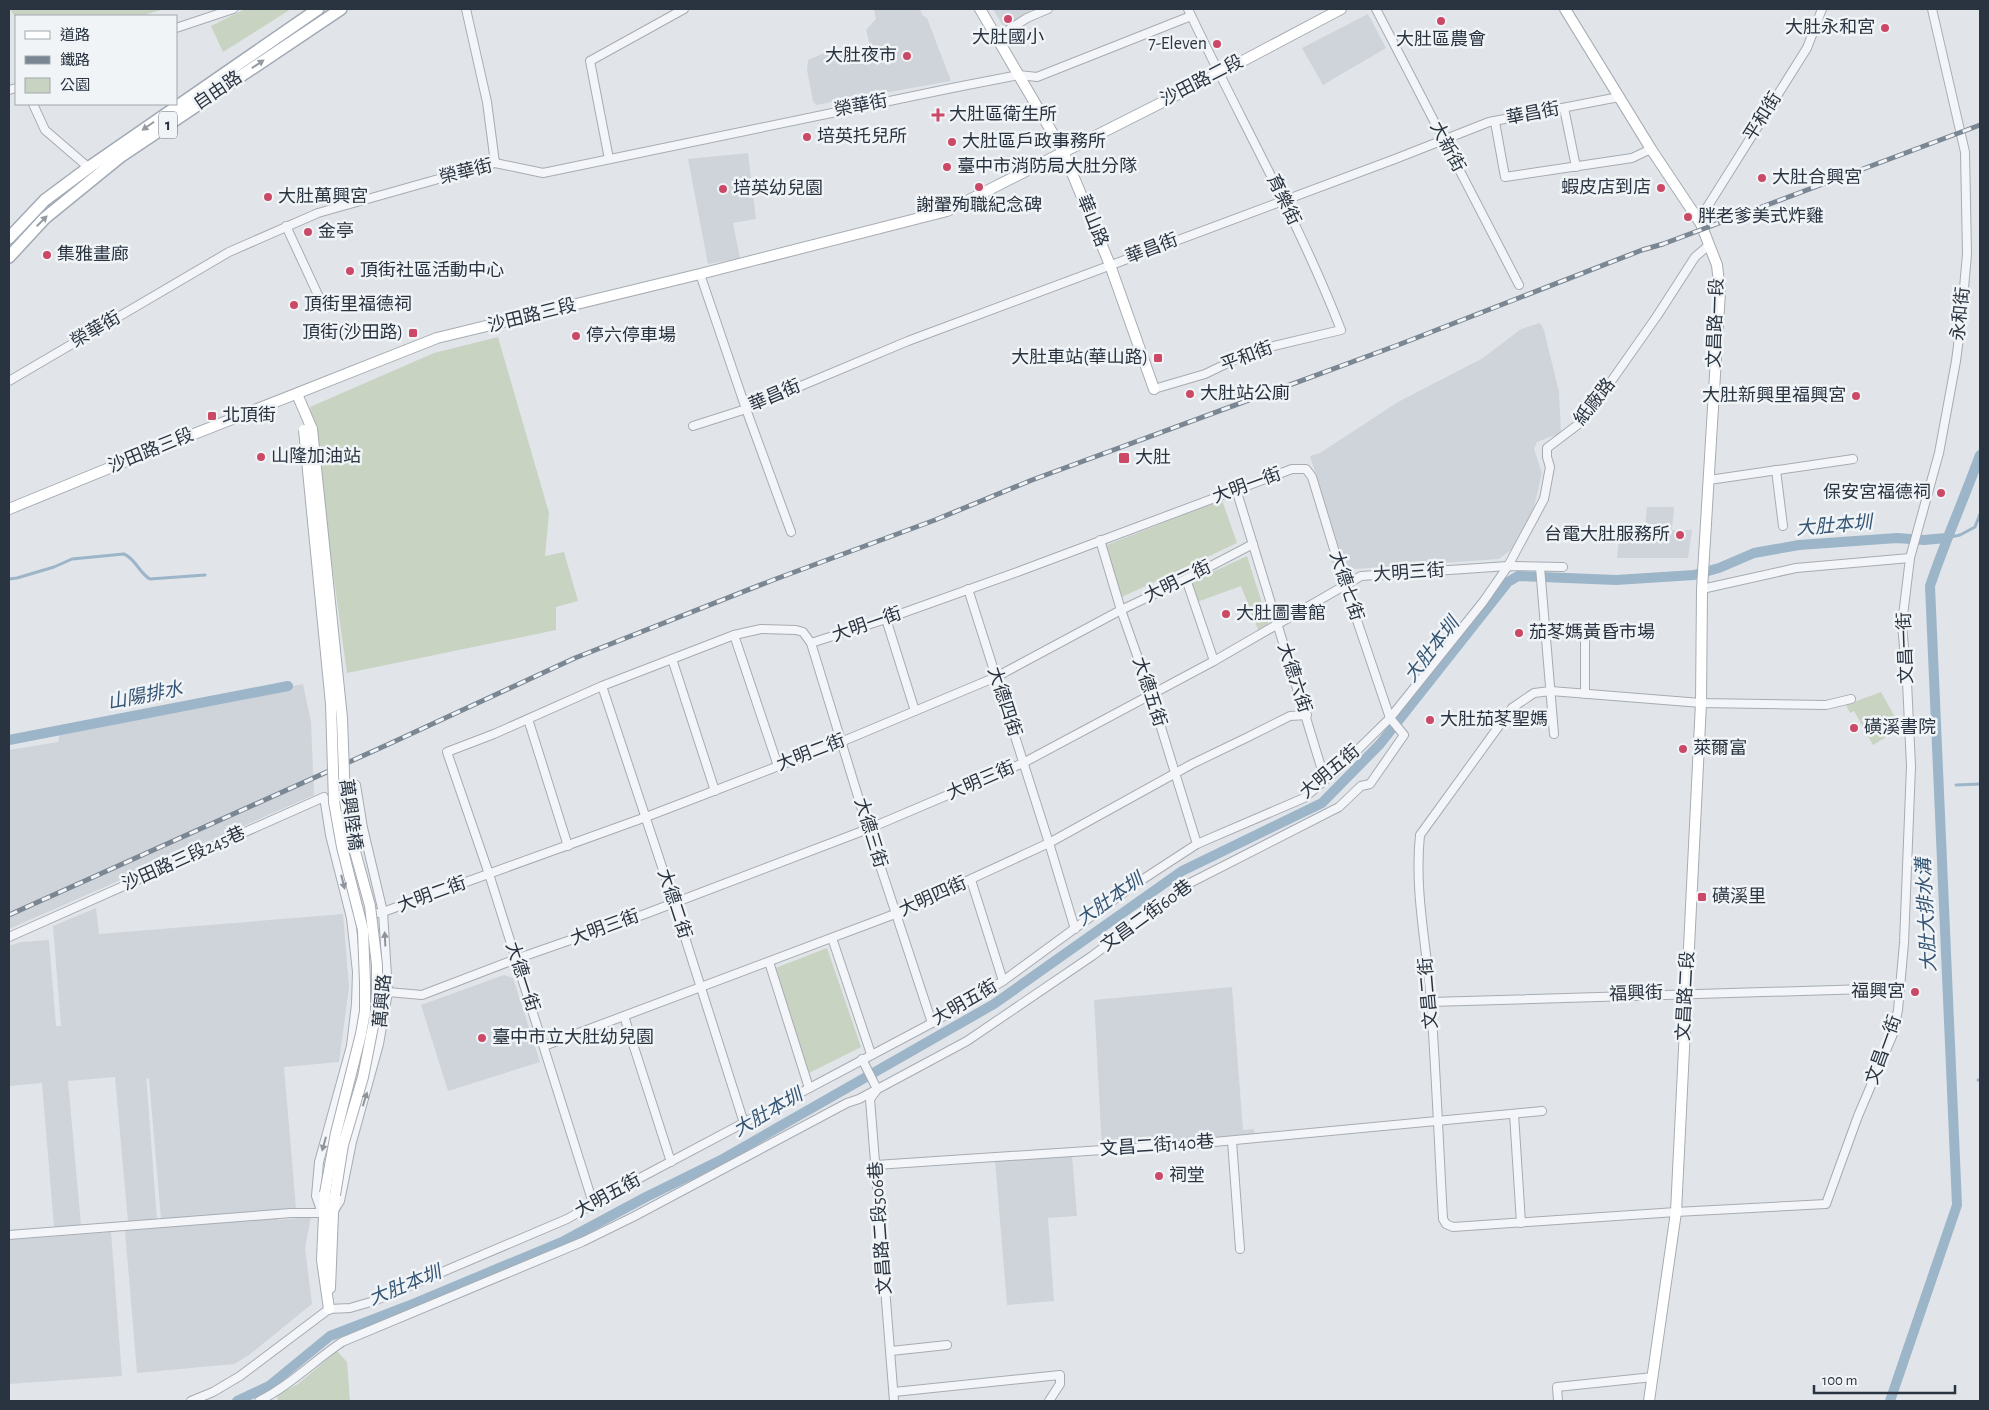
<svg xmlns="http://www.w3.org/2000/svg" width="1989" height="1410" font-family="'Alegreya Sans','Noto Sans TC',sans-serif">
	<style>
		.built { fill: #cfd4db }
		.green { fill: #c8d3c2 }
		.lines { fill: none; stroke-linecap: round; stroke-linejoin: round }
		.stream { stroke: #9db5c9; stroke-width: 3 }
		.canal { stroke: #9db5c9; stroke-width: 10 }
		.street-casing { stroke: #a6acb3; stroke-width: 10 }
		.secondary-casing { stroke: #a6acb3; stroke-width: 12 }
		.primary-casing { stroke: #a1aab5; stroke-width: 14 }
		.street { stroke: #f4f5f8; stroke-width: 8 }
		.secondary { stroke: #fff; stroke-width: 10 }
		.primary { stroke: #fff; stroke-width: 11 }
		.rail-casing { stroke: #7b8693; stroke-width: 5 }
		.rail { stroke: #f1f4f7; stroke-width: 3; stroke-dasharray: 9; stroke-linecap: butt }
		.secondary-bridge-casing { stroke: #a6acb3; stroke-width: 12; stroke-linecap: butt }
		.secondary-bridge { stroke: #fff; stroke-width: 10 }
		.oneway { fill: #949aa0 }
		.oneway2 { fill: #8f949c }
		.poi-dot { fill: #cb4966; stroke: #f1f4f7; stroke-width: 2 }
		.labels { text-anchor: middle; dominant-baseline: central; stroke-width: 5; stroke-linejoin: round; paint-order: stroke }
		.shield { fill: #f1f4f7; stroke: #666e78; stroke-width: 1 }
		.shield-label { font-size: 16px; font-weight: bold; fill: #2a3441 }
		.poi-label { font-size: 18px; fill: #2a3441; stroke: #f1f4f7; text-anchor: start }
		.street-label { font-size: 18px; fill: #2a3441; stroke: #f1f4f7 }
		.water-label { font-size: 19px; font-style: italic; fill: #355574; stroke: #f1f4f7 }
	</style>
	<rect width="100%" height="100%" fill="#e1e5e9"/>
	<!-- built -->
	<g class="built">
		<path d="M874 9H920L922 15 927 18 951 81 816 105 813 101 807 70 808 60 827 52 845 51 874 61 866 30 876 19Z"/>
		<path d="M993 9H1030L1031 12 1003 26Z"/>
		<path d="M1368 14 1386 48 1323 85 1302 48Z"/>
		<path d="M748 153 756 219 733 223 740 258 708 264 688 159Z"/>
		<path d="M1540 323 1544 330 1559 392 1561 433 1537 442 1534 449 1542 473 1534 507 1512 549 1499 559 1354 569 1347 567 1344 563 1310 456 1320 453 1398 402 1483 358 1521 329Z"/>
		<path d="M1647 507H1674L1672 530H1692L1688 558H1617L1620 528 1645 530Z"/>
		<path d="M303 684 311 722 314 795 9 929V750L58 742 61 730Z"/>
		<path d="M96 908 99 934 343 914 349 987 339 1062 284 1067 296 1208 161 1219 149 1079 146 1078V1074L157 1220 128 1222 115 1077 68 1081 81 1225 54 1227 42 1083 9 1086V946L21 942 49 940 56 1026H61L53 926Z"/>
		<path d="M504 975 513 978 540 1062 448 1091 421 1005Z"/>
		<path d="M1232 987 1243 1130 1254 1129 1255 1139 1102 1149 1094 1000Z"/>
		<path d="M1072 1155 1077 1216 1048 1218 1054 1301 1007 1305 995 1161Z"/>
		<path d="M311 1217 305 1248 312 1304 249 1355 234 1364 137 1373 125 1231 278 1218V1220Z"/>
		<path d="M111 1232 122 1376 9 1384V1240Z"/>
	</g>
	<!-- green -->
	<g class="green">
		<path d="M10 9H164L141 16H16V18Z"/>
		<path d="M245 9H291L223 52 211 26Z"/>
		<path d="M498 337 549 513 545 556 564 552 578 601 556 607V630L347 673 310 407 434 353Z"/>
		<path d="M1222 500 1237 543 1122 597 1104 546Z"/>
		<path d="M1247 556 1270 628 1259 632 1241 586 1197 602 1189 583Z"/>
		<path d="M1881 692 1900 726 1899 733 1891 734 1873 745 1854 711 1850 713 1846 705Z"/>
		<path d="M827 948 861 1047 807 1074 773 969Z"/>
		<path d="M337 1351 347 1362 350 1401H278L277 1395 298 1384Z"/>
	</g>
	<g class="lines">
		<!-- stream -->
		<g class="stream">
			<path d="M1946 538 1960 535 1975 527 1980 514"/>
			<path d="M9 579 17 578 54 567 72 559 124 554C136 559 139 573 150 579L205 575"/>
			<path d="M1956 785 1980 784"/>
			<path d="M1978 1080H1980"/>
		</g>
		<!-- canal -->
		<g class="canal">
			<path d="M9 740 288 686"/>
			<path d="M237 1401 269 1386 330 1336 408 1306 564 1241 646 1197 721 1160 994 1004 1182 871 1322 803 1380 744 1508 582 1518 576 1616 580 1694 575 1719 568 1754 553 1799 545 1897 538 1924 540 1946 538"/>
			<path d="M1890 1401 1957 1205 1930 586C1945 541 1964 499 1980 455"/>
		</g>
		<!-- street casing -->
		<g class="street-casing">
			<g id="street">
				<path d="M466 9 487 102 495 163"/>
				<path d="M1376 9 1519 285"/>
				<path d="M176 28 233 9"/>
				<path d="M997 37 1027 18 1048 9"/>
				<path d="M9 90 16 88"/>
				<path d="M33 104 45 130 88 167"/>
				<path d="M1564 108 1576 167"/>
				<path d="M1495 122 1505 177 1632 158 1651 149"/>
				<path d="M609 159 590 61 684 9"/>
				<path d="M1701 224 1706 209 1807 48 1822 9"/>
				<path d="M286 226 319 297"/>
				<path d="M700 274 746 409 791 532"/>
				<path d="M9 381 229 252 318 213 495 163 543 173 952 88 1019 75 1037 77 1191 16"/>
				<path d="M1154 389 1205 374 1253 351 1341 330C1298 219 1238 116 1188 9"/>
				<path d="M693 426 746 409 908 341 1395 159 1489 122 1619 97"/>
				<path d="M1776 470 1783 526"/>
				<path d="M1709 480 1853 459"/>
				<path d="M1236 489 1325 780"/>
				<path d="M1100 540 1121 610 1151 695 1197 844"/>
				<path d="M1540 567 1554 734"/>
				<path d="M1186 579 1214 661"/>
				<path d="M968 589 1049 843 1075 929"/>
				<path d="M1702 589 1796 568 1910 558"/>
				<path d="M886 619 915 711"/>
				<path d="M734 635 778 766"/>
				<path d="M1585 639V694"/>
				<path d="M672 659 715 791"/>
				<path d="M602 686 674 903 744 1123"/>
				<path d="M1851 699 1826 705 1701 703 1551 691 1534 693 1512 708 1420 835C1414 891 1427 947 1431 1002 1436 1074 1439 1146 1443 1219L1446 1224 1453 1227 1676 1212 1826 1204 1858 1116 1893 1034 1898 1010 1904 943 1911 766 1907 682 1902 624 1910 558 1939 453 1956 361 1961 322 1967 254 1965 152 1932 9"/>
				<path d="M528 719 568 846"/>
				<path d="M971 880 1003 981"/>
				<path d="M351 918 383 912 646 817 841 742 996 677 1121 610 1186 579 1253 544"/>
				<path d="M9 937 324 797 330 835 351 918 357 972 356 1004 351 1046 319 1162 316 1196 322 1213"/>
				<path d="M832 938 871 1054"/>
				<path d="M769 962 809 1088"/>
				<path d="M388 992 422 995 516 959 645 914 868 829 1023 763 1214 661 1361 576 1508 566 1563 567"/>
				<path d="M1431 1002 1900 988"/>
				<path d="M624 1016 671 1162"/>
				<path d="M544 1046 895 914 1049 843 1192 764 1246 738 1290 716 1307 715"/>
				<path d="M862 1059 877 1089"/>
				<path d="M876 1091 870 1099 894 1401"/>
				<path d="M1514 1114 1521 1223"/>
				<path d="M1232 1141 1240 1249"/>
				<path d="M876 1165 1193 1144 1542 1111"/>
				<path d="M593 1203 489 874 447 752 494 734 602 686 734 635 761 629 796 630 803 632 811 643 868 829 932 1023"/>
				<path d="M335 1209 340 1201 352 1142 379 1044 388 992 383 912 363 828 356 785"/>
				<path d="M9 1235 291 1213H326"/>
				<path d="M891 1351 947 1345"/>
				<path d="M894 1392 1060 1375V1384L1049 1401"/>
				<path d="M191 1401 213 1392 240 1376 329 1309 350 1308 374 1301 567 1219 638 1179 932 1023 1003 981 1134 885 1197 844 1304 798 1336 771 1390 718 1483 602 1508 566 1544 499 1550 467 1547 457V448L1584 420 1657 316 1695 257 1709 245"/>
				<path d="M259 1401C289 1386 314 1361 342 1342L582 1242 633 1217 847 1103 859 1099 967 1041 1092 956 1190 883 1339 807 1361 786 1370 784 1404 735 1390 718 1345 585 1312 477 1306 469H1292L1020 571 886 619 811 643"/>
				<path d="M1558 1401 1557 1387 1653 1377"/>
			</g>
		</g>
		<!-- secondary casing -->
		<g class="secondary-casing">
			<g id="secondary">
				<path d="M980 9 1063 151 1110 265 1154 389"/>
				<path d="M1565 9 1651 149 1701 224 1717 265 1720 292 1702 589 1701 703 1676 1212 1649 1401"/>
				<path d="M297 394 312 429"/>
				<path d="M9 509 146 453 437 338 700 274 947 211 1220 73 1341 9"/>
				<path d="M325 1193 322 1260 329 1309"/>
				<path d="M330 1288 333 1213 335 1195"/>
			</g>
		</g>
		<!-- primary casing -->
		<g class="primary-casing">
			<g id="primary">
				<path d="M9 238 45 200 88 168 318 9"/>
				<path d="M9 257 45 218 120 157 341 9"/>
			</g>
		</g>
		<!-- street -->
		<use href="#street" class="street"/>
		<!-- secondary -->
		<use href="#secondary" class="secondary"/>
		<!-- primary -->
		<use href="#primary" class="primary"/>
		<!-- rail casing -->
		<g class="rail-casing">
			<path id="rail" d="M9 915 389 744 575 658 773 580 935 520 1032 480 1398 345 1642 250 1663 244 1980 125"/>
		</g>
		<!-- rail -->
		<use href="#rail" class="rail"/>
		<!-- secondary-bridge casing -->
		<g class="secondary-bridge-casing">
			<g id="secondary-bridge">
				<path d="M312 429 342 718 345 801 351 837 370 906 377 965V1006L363 1077 343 1145 335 1195"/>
				<path d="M304 430 331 704 334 802 342 847 363 930 365 983V1011L361 1034 336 1133 325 1193"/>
			</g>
		</g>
		<!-- secondary-bridge -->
		<use href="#secondary-bridge" class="secondary-bridge"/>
	</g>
	<!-- one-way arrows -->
	<defs><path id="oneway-solid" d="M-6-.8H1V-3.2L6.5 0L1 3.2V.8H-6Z" transform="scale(1.25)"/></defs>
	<g class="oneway">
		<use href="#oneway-solid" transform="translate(258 64) rotate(-34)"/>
		<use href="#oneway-solid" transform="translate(148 126) rotate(145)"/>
		<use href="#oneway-solid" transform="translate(42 221) rotate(-45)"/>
	</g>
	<g class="oneway2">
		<use href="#oneway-solid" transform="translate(343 882) rotate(76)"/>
		<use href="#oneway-solid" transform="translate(385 939) rotate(-93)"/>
		<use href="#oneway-solid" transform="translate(365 1099) rotate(-73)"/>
		<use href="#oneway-solid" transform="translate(324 1144) rotate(105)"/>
	</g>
	<!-- markers -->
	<g class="poi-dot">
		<circle cx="1008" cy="19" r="5"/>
		<circle cx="1441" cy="21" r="5"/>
		<circle cx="1885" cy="28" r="5"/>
		<circle cx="1217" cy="44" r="5"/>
		<circle cx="907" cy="56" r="5"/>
		<path d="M935.5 107.5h5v5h5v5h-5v5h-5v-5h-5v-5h5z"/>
		<circle cx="807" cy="137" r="5"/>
		<circle cx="952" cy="142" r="5"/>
		<circle cx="947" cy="167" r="5"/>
		<circle cx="1762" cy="178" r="5"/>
		<circle cx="979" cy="187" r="5"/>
		<circle cx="1661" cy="188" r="5"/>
		<circle cx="723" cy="189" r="5"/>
		<circle cx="268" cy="197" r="5"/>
		<circle cx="1688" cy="217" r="5"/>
		<circle cx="308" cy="232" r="5"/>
		<circle cx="47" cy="255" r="5"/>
		<circle cx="350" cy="271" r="5"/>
		<circle cx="294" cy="305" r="5"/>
		<rect x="408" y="328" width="10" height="10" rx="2.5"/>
		<circle cx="576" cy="336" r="5"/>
		<rect x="1153" y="353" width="10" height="10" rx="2.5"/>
		<circle cx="1190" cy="394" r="5"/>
		<circle cx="1856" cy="396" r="5"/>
		<rect x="207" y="411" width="10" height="10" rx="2.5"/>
		<circle cx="261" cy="457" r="5"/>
		<rect x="1118" y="452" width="12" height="12" rx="2.5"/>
		<circle cx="1941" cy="493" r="5"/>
		<circle cx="1680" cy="535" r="5"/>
		<circle cx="1226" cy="614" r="5"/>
		<circle cx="1519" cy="633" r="5"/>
		<circle cx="1430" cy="720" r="5"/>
		<circle cx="1854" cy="728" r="5"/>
		<circle cx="1683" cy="749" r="5"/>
		<rect x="1697" y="892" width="10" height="10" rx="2.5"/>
		<circle cx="1915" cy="992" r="5"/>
		<circle cx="482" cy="1038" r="5"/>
		<circle cx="1159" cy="1176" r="5"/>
	</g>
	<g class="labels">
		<!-- shield labels -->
		<rect class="shield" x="159" y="111.5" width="18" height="27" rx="4"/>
		<g class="shield-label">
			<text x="168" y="125">1</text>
		</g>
		<!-- poi labels -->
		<g class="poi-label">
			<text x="1875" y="28" text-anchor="end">大肚永和宮</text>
			<text x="1008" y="38" text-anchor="middle">大肚國小</text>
			<text x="1441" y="40" text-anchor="middle">大肚區農會</text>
			<text x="1207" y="44" text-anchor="end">7-Eleven</text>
			<text x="897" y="56" text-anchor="end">大肚夜市</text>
			<text x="949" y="115">大肚區衛生所</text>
			<text x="817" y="137">培英托兒所</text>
			<text x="962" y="142">大肚區戶政事務所</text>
			<text x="957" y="167">臺中市消防局大肚分隊</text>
			<text x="1772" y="178">大肚合興宮</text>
			<text x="1651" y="188" text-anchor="end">蝦皮店到店</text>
			<text x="733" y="189">培英幼兒園</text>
			<text x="278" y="197">大肚萬興宮</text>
			<text x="979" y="206" text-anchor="middle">謝翬殉職紀念碑</text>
			<text x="1698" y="217">胖老爹美式炸雞</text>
			<text x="318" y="232">金亭</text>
			<text x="57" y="255">集雅畫廊</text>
			<text x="360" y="271">頂街社區活動中心</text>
			<text x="304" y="305">頂街里福德祠</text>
			<text x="403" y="333" text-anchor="end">頂街(沙田路)</text>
			<text x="586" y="336">停六停車場</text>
			<text x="1148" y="358" text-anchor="end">大肚車站(華山路)</text>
			<text x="1200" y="394">大肚站公廁</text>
			<text x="1846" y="396" text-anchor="end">大肚新興里福興宮</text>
			<text x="222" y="416">北頂街</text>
			<text x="271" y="457">山隆加油站</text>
			<text x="1135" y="458">大肚</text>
			<text x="1931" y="493" text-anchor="end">保安宮福德祠</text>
			<text x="1670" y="535" text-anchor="end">台電大肚服務所</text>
			<text x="1236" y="614">大肚圖書館</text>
			<text x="1529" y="633">茄苳媽黃昏市場</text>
			<text x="1440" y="720">大肚茄苳聖媽</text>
			<text x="1864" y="728">磺溪書院</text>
			<text x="1693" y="749">萊爾富</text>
			<text x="1712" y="897">磺溪里</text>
			<text x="1905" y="992" text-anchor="end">福興宮</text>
			<text x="492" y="1038">臺中市立大肚幼兒園</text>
			<text x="1169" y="1176">祠堂</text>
		</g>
		<!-- street labels -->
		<g class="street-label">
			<text transform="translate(1202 81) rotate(-27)">沙田路二段</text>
			<text transform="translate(218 91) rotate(-34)">自由路</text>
			<text transform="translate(861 106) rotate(-11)">榮華街</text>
			<text transform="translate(1533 114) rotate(-11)">華昌街</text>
			<text transform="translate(1763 117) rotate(-58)">平和街</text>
			<text transform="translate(1447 147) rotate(62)">大新街</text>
			<text transform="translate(466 172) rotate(-14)">榮華街</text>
			<text transform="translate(1283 200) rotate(64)">育樂街</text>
			<text transform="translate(1092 221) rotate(68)">華山路</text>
			<text transform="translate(1152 249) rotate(-21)">華昌街</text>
			<text transform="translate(1961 314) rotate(-84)">永和街</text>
			<text transform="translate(532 316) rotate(-14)">沙田路三段</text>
			<text transform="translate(1716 323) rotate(-88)">文昌路一段</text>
			<text transform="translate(96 330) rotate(-30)">榮華街</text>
			<text transform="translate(1247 357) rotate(-21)">平和街</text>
			<text transform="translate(775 396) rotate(-23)">華昌街</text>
			<text transform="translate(1595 402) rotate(-52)">紙廠路</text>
			<text transform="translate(151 451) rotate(-22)">沙田路三段</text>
			<text transform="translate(1247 486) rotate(-20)">大明一街</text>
			<text transform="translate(1409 573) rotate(-4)">大明三街</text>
			<text transform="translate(1178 582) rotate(-26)">大明二街</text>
			<text transform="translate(1346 586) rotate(72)">大德七街</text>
			<text transform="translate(867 625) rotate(-19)">大明一街</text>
			<text transform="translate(1906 648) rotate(-92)">文昌一街</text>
			<text transform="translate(1294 678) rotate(72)">大德六街</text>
			<text transform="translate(1149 692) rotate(72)">大德五街</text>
			<text transform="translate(1004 702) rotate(72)">大德四街</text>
			<text transform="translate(811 753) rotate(-21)">大明二街</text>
			<text transform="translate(1330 772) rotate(-40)">大明五街</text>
			<text transform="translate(981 781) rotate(-23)">大明三街</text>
			<text transform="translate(350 815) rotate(82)">萬興陸橋</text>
			<text transform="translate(870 833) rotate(73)">大德三街</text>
			<text transform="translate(184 859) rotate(-24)">沙田路三段245巷</text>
			<text transform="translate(432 895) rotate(-20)">大明二街</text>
			<text transform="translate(933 897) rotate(-24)">大明四街</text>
			<text transform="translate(674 904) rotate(72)">大德二街</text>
			<text transform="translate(1147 916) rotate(-36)">文昌二街60巷</text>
			<text transform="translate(605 928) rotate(-20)">大明三街</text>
			<text transform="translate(522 977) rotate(72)">大德一街</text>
			<text transform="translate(1429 993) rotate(-95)">文昌二街</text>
			<text transform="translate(1636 994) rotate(-2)">福興街</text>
			<text transform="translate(1686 996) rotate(-87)">文昌路二段</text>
			<text transform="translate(383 1001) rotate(-85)">萬興路</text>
			<text transform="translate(965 1003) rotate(-30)">大明五街</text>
			<text transform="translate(1884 1050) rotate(-70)">文昌一街</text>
			<text transform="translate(1157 1146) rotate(-4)">文昌二街140巷</text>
			<text transform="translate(608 1196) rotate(-29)">大明五街</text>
			<text transform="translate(881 1228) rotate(-94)">文昌路二段506巷</text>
		</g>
		<!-- water labels -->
		<g class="water-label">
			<text transform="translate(1834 526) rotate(-5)">大肚本圳</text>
			<text transform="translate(1432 650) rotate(-52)">大肚本圳</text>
			<text transform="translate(145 696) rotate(-11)">山陽排水</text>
			<text transform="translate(1110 900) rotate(-35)">大肚本圳</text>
			<text transform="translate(1927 915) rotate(-93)">大肚大排水溝</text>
			<text transform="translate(768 1113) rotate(-30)">大肚本圳</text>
			<text transform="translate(405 1286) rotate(-22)">大肚本圳</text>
		</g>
	</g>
	<!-- border -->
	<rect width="1989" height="1410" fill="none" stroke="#2a3441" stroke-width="20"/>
	<!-- legend -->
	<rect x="15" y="15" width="162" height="90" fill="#f1f4f7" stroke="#a1a7ae"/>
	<rect x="25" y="31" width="25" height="8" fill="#ffffff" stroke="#a1a7ae"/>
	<text x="60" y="40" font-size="15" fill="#2a3441">道路</text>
	<rect x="25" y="56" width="25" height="8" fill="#7b8693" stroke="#a1a7ae"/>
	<text x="60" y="65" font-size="15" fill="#2a3441">鐵路</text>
	<rect x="25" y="78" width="25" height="15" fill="#c8d3c2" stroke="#a1a7ae"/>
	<text x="60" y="90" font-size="15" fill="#2a3441">公園</text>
	<!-- scale -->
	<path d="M1814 1385v8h141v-8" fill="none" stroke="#2a3441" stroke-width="2.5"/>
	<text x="1822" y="1385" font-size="15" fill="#2a3441" stroke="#f1f4f7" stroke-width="4" paint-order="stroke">100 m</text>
</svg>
